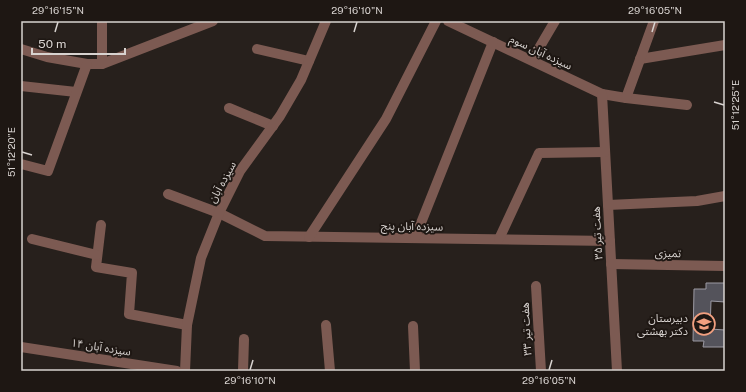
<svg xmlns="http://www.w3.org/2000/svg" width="746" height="392" font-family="'Public Sans','Noto Sans Arabic',sans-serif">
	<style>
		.building { fill: #54535b; stroke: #9c9aa3 }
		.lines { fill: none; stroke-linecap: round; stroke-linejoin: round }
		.minor { stroke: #7c5a52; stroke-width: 10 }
		.ticks { fill: none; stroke: #d8d3d0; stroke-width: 1.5 }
		.labels { text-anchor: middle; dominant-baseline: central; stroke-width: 4; stroke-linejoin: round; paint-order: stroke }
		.street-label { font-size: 11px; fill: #d8d3d0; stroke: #1e1713 }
		.poi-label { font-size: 11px; fill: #d8d3d0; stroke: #1e1713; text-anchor: end }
		.neatline { fill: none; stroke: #d8d3d0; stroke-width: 1.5 }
		.ticks-label { font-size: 10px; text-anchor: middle; fill: #d8d3d0 }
	</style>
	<rect width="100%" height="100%" fill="#27201c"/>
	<!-- building -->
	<path class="building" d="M706 283H725V302L711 301 710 329 725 330V347H703L704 341H693L694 289H706Z"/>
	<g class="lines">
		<!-- minor -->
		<g class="minor">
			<path d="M102 21V64"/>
			<path d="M448 21 602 94 626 98 687 105"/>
			<path d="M21 49 47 57 87 64H102L213 21"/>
			<path d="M257 49 309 61"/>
			<path d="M640 59 725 45"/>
			<path d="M532 60 555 21"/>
			<path d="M21 86 76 92"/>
			<path d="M602 94 617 371"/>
			<path d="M626 98 654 21"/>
			<path d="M229 108 273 126"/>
			<path d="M21 164 48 171 87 64"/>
			<path d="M168 194 219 213 265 236 610 241"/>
			<path d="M608 205 697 201 725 196"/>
			<path d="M101 225 96 267 132 273 129 314 187 325"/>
			<path d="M309 237 386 119 436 21"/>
			<path d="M415 238 493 42"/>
			<path d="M32 239 97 255"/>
			<path d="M499 239 539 153 605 152"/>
			<path d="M611 264 725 266"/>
			<path d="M536 286 541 371"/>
			<path d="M326 325 330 371"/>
			<path d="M413 326 415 371"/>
			<path d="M21 347 177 371"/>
			<path d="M185 371 187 325 201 258 219 213 240 171 280 116 301 80 326 21"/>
			<path d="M243 371 244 339"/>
		</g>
	</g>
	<!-- ticks -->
	<path class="ticks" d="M55 32 58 22M354 32 357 22M652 32 655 22M714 102 724 105M22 152 32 155M250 370 253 360M549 370 552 360"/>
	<!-- icons -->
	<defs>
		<g id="school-ring" transform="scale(1.15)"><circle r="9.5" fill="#1e1713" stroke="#f2a080" stroke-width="1.5"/><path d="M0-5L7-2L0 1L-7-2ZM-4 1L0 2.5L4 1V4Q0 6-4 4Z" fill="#f2a080"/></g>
	</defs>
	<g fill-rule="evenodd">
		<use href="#school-ring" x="704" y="324"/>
	</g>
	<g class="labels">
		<!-- street labels -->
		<g class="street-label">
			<text transform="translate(541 52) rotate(25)">سیزده آبان سوم</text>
			<text transform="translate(222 182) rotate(-61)">سیزده آبان</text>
			<text transform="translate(412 226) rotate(1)">سیزده آبان پنج</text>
			<text transform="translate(597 233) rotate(-93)">هفت تیر ۳۵</text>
			<text transform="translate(668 253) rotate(1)">تمیزی</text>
			<text transform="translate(526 329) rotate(-93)">هفت تیر ۳۳</text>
			<text transform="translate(101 347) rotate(9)">سیزده آبان ۱۴</text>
		</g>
		<!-- poi labels -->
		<g class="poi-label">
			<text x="688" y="318">دبیرستان<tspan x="688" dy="13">دکتر بهشتی</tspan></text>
		</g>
	</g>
	<!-- border -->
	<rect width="746" height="392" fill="none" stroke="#1e1713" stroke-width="44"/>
	<!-- scale -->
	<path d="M32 48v6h93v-6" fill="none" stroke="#d8d3d0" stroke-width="2"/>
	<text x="38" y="48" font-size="12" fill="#d8d3d0" stroke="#1e1713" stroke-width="3" paint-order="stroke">50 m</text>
	<rect x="22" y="22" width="702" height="348" class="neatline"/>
	<g class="ticks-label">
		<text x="58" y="14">29°16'15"N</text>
		<text x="357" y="14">29°16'10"N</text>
		<text x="655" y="14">29°16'05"N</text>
		<text transform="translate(735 105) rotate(-90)" y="4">51°12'25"E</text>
		<text transform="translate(11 152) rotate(-90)" y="4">51°12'20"E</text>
		<text x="250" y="384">29°16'10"N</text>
		<text x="549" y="384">29°16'05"N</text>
	</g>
</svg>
